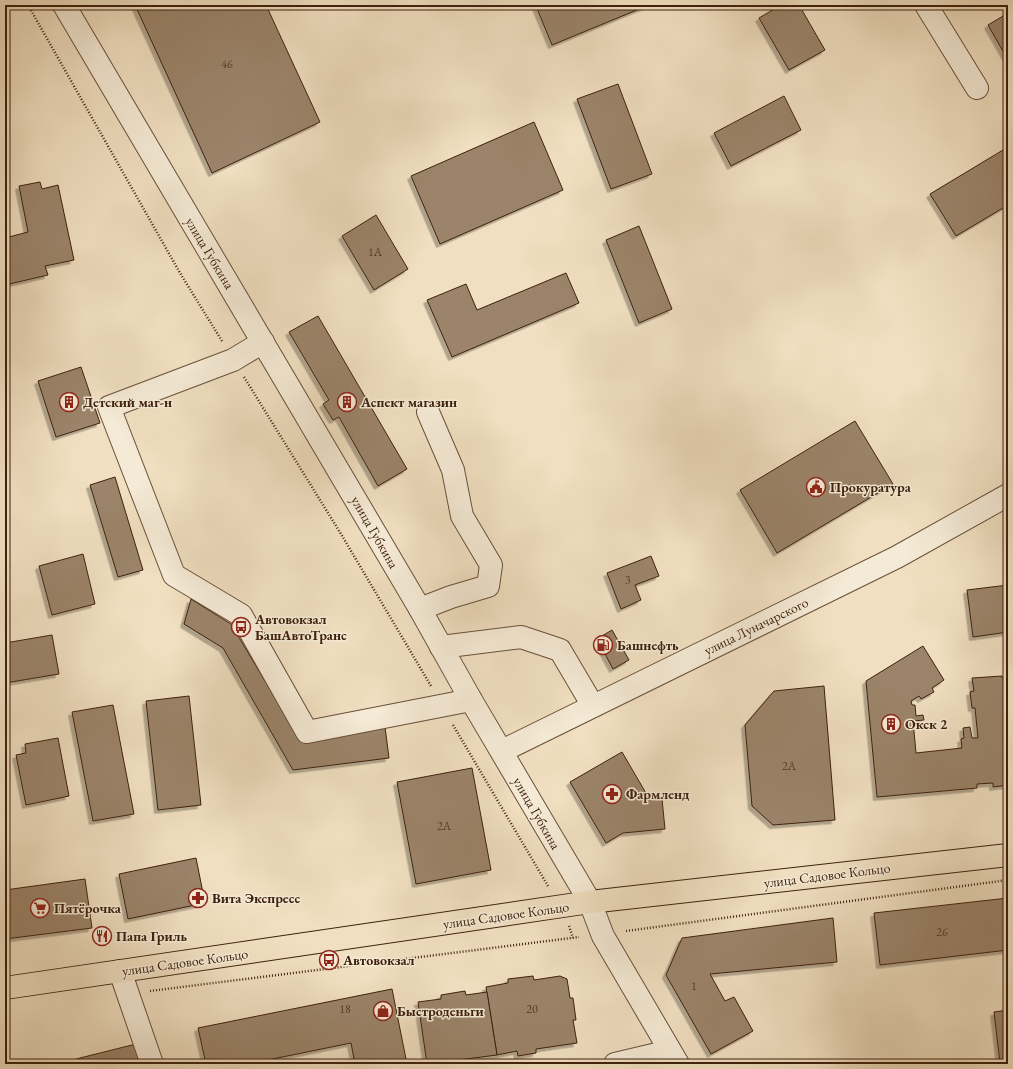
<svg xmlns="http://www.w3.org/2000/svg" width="1013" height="1069" font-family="'EB Garamond',serif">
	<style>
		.building { fill: #9b846b; stroke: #3e210e; filter: url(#shadow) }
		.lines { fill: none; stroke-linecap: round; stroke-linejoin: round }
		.minor-casing { stroke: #6a503a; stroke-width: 24 }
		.major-casing { stroke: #3e210e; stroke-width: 24 }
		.path { stroke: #3e210e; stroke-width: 2.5; stroke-dasharray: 1 2; stroke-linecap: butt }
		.minor { stroke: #f5ead6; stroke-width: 22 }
		.major { stroke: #f0dfc0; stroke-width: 22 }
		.labels { text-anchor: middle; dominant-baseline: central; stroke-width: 3; stroke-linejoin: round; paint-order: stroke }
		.number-label { font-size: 12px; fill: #553a25 }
		.street-label { font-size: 14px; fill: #3e210e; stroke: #f5ead6 }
		.poi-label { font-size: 14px; font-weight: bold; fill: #3e210e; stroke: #f5ead6; text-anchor: start }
	</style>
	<defs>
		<filter id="shadow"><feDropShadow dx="-3.5" dy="3.5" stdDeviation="0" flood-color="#0004"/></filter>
	</defs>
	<rect width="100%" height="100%" fill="#f0dfc0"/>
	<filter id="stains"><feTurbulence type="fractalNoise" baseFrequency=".005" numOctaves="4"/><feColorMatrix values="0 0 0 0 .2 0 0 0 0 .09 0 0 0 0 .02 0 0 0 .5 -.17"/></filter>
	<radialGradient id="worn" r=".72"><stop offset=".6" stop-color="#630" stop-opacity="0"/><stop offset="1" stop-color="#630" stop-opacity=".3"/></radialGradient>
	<!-- building -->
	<g class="building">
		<path d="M135 5H266L320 122 212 173Z"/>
		<path d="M539 5H649L552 45 536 6Z"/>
		<path d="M781 5H799L825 50 789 70 759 18Z"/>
		<path d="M1008 13V60L988 25Z"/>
		<path d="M618 84 652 174 611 189 577 99Z"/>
		<path d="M784 96 801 130 731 166 714 133Z"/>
		<path d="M534 122 563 190 440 244 411 176Z"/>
		<path d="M1008 147V205L956 236 930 194Z"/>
		<path d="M40 182 42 189 58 185 74 260 45 266 48 275 5 285V238L28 232 19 186Z"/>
		<path d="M376 215 408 269 374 290 342 236Z"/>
		<path d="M639 226 672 309 639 323 606 240Z"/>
		<path d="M566 273 579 303 452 357 427 300 466 284 477 310Z"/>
		<path d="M318 316 407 469 378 486 339 417 333 420 323 404 329 400 289 332Z"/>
		<path d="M81 367 100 423 56 437 38 381Z"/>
		<path d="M855 421 893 484 777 553 740 490Z"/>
		<path d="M115 477 143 570 118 577 90 485Z"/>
		<path d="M83 554 95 604 52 615 39 566Z"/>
		<path d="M651 556 659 576 635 585 641 600 621 609 607 573Z"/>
		<path d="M1008 585V632L973 637 967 590Z"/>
		<path d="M191 599 231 624 299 738 385 727 389 758 293 770 223 648 184 624Z"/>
		<path d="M612 630 629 660 613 669 597 639Z"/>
		<path d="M52 635 59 674 5 683V643Z"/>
		<path d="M923 646 944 680 932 688 934 692 921 699 919 696 911 701 912 705H915L916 716 923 715 924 720 913 721 916 753 962 748 961 739 964 738 963 728 970 727 972 738H978L975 708H972L970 692 974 691 972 678 1002 676V678H1008V684H1007L1008 698V785L993 787V783L977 784V788L877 797 866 681Z"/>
		<path d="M824 686 835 820 773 825 752 806 745 725 774 691Z"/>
		<path d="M189 696 201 805 158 810 146 701Z"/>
		<path d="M113 705 134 814 93 821 72 712Z"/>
		<path d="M58 738 69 796 26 805 16 755 26 753 25 744Z"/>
		<path d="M622 752 650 800 662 799 665 829 623 833 606 843 570 782Z"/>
		<path d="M472 768 491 870 416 884 397 782Z"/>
		<path d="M196 858 205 903 128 919 119 874Z"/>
		<path d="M85 879 92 928 5 939V890Z"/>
		<path d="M1008 898V950L880 965 874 913Z"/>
		<path d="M833 918 837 962 710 974 725 1001 734 997 753 1031 711 1054 666 975 682 938Z"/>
		<path d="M533 976 534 980 560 976 567 979 570 998H573L576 1020H573L577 1043 536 1049V1053L518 1056 517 1051 497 1055 486 987 508 983V979Z"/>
		<path d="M392 989 407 1064H355L351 1043 248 1064H206L198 1028Z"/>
		<path d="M465 991 466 995 487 992 497 1055 427 1064 418 1002 441 999V995Z"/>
		<path d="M1008 1010V1062L1000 1063 994 1012Z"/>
		<path d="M140 1043 145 1064H71L76 1059Z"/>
	</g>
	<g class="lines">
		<!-- minor casing -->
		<g class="minor-casing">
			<g id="minor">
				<path d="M64 5 420 609 471 700 590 902 603 936 678 1064"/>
				<path d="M926 5 977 88"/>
				<path d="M263 342 233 360 109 407 174 575 241 615 307 732 471 700"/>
				<path d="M420 609 451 597 488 586 491 565 462 516 453 470 428 412"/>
				<path d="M441 647 521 637 560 650 593 706"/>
				<path d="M502 751 897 557 1008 495"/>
				<path d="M120 971 152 1064"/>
				<path d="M615 1064 670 1051"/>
			</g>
		</g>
		<!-- major casing -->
		<g class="major-casing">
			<path id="major" d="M5 988 590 902 1008 855"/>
		</g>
		<!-- path -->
		<g class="path">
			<path d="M28 5 180 273 222 341"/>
			<path d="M244 377 341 534 431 686"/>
			<path d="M453 725 548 886"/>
			<path d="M569 926 573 938"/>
			<path d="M626 931 1008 880"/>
			<path d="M150 991 579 937"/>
		</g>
		<!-- minor -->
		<use href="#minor" class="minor"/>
		<!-- major -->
		<use href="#major" class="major"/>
	</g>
	<!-- icons -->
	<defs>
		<g id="building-ring" transform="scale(1)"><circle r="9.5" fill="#f5ead6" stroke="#8f2418" stroke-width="1.5"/><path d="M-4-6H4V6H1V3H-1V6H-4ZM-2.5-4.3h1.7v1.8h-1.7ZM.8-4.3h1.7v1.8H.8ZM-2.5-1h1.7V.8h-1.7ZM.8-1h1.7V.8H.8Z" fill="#8f2418"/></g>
		<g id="civic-ring" transform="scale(1)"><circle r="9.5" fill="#f5ead6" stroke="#8f2418" stroke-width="1.5"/><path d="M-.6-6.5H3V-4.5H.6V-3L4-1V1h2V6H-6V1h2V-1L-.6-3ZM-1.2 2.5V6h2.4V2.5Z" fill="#8f2418"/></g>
		<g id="bus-ring" transform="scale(1)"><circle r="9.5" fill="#f5ead6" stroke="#8f2418" stroke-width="1.5"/><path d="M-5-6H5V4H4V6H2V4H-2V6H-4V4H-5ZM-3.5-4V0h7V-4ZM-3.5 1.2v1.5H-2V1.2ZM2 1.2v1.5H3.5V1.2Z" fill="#8f2418"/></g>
		<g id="fuel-ring" transform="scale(1)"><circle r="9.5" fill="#f5ead6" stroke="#8f2418" stroke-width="1.5"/><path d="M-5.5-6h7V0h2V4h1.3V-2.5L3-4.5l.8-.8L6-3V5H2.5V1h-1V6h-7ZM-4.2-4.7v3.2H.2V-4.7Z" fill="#8f2418"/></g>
		<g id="pharmacy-ring" transform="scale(1)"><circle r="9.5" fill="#f5ead6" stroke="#8f2418" stroke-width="1.5"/><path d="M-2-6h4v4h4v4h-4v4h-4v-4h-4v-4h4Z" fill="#8f2418"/></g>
		<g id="supermarket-ring" transform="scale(1)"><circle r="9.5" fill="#f5ead6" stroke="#8f2418" stroke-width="1.5"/><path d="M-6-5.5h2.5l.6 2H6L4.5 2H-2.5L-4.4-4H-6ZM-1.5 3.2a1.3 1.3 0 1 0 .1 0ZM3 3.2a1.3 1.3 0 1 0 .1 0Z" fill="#8f2418"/></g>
		<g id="restaurant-ring" transform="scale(1)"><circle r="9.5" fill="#f5ead6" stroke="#8f2418" stroke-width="1.5"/><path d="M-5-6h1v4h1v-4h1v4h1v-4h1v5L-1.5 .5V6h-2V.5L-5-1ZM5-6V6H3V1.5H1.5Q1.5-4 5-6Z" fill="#8f2418"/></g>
		<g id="shop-ring" transform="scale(1)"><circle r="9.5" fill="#f5ead6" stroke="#8f2418" stroke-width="1.5"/><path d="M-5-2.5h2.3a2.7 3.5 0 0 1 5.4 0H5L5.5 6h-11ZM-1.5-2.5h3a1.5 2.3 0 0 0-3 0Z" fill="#8f2418"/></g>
	</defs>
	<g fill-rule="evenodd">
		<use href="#building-ring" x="69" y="402"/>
		<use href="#building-ring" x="347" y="402"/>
		<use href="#civic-ring" x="816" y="487"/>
		<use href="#bus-ring" x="241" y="627"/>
		<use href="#fuel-ring" x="603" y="645"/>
		<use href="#building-ring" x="891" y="724"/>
		<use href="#pharmacy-ring" x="612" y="794"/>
		<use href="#pharmacy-ring" x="198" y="898"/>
		<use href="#supermarket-ring" x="40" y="908"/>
		<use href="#restaurant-ring" x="102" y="936"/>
		<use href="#bus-ring" x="329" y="960"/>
		<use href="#shop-ring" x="383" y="1011"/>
	</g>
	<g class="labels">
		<!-- number labels -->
		<g class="number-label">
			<text x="227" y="64">46</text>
			<text x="375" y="252">1А</text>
			<text x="628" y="580">3</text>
			<text x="789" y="766">2А</text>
			<text x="444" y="826">2А</text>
			<text x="942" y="932">26</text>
			<text x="694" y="986">1</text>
			<text x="345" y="1009">18</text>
			<text x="532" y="1009">20</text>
		</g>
		<!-- street labels -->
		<g class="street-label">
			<text transform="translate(210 253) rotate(59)">улица Губкина</text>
			<text transform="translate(375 532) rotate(60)">улица Губкина</text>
			<text transform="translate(756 626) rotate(-26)">улица Луначарского</text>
			<text transform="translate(537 813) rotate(60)">улица Губкина</text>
			<text transform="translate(827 875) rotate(-7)">улица Садовое Кольцо</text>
			<text transform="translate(506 915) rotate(-8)">улица Садовое Кольцо</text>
			<text transform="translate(185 962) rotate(-8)">улица Садовое Кольцо</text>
		</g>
		<!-- poi labels -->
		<g class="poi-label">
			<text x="83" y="402">Детский маг-н</text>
			<text x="361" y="402">Аспект магазин</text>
			<text x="830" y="487">Прокуратура</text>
			<text x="255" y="619">Автовокзал<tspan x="255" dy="16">БашАвтоТранс</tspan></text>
			<text x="617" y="645">Башнефть</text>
			<text x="905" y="724">Окск 2</text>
			<text x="626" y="794">Фармленд</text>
			<text x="212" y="898">Вита Экспресс</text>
			<text x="54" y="908">Пятёрочка</text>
			<text x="116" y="936">Папа Гриль</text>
			<text x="343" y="960">Автовокзал</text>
			<text x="397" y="1011">Быстроденьги</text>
		</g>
	</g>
	<!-- margin -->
	<rect width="1013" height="1069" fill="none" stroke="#f0dfc0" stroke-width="20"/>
	<rect x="6" y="6" width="1001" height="1057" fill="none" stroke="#3e210e" stroke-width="2"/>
	<rect x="10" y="10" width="993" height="1049" fill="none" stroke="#3e210e"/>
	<rect width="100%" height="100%" filter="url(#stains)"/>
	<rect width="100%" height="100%" fill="url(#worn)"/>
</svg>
